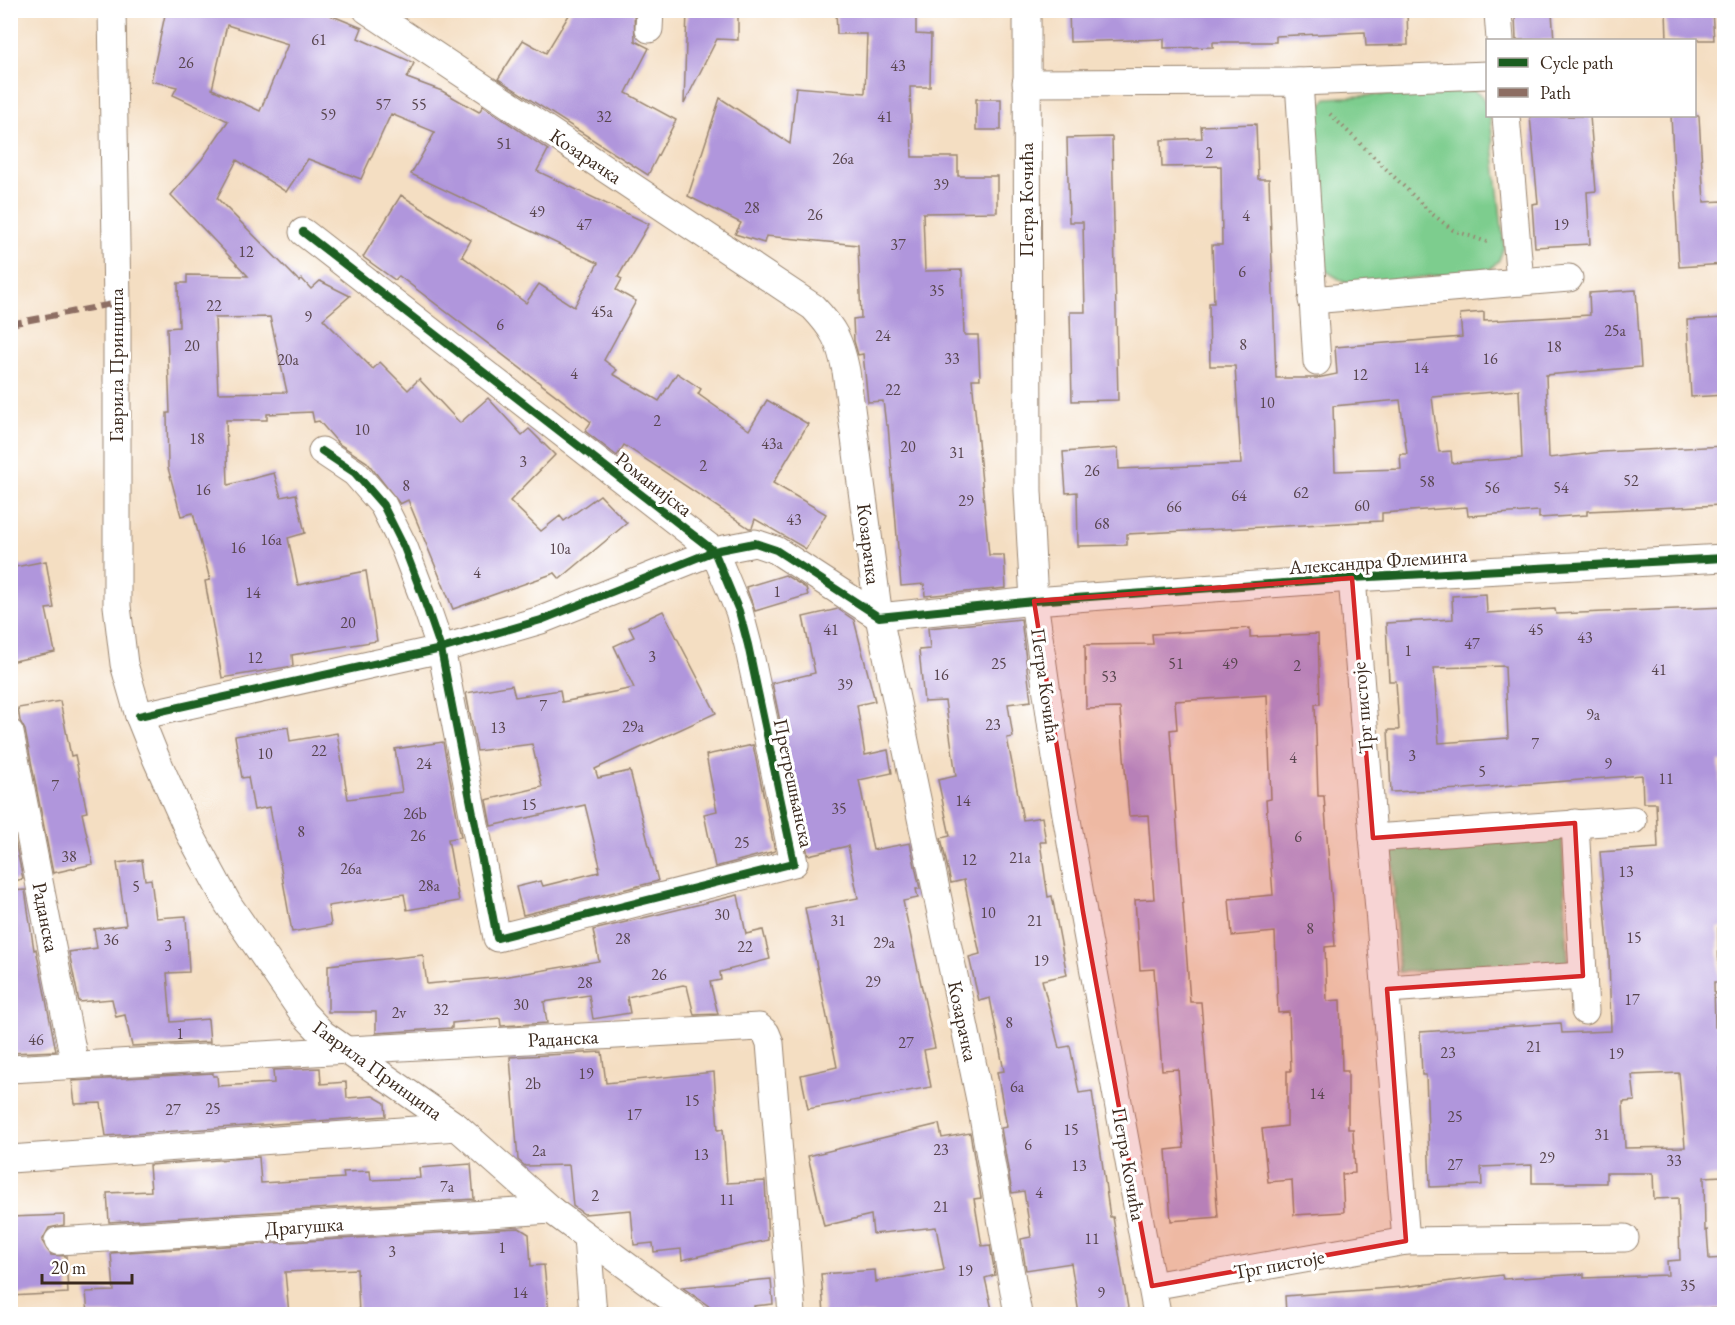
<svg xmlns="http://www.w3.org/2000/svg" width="1735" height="1325" font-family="'EB Garamond',serif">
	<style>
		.green { fill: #7dcd8e; stroke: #5c7c56; stroke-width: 1.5 }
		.building { fill: #b096dc; fill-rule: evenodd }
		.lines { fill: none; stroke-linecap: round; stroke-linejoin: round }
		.minor-casing { stroke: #988470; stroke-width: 29 }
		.path { stroke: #988470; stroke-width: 4; stroke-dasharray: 1.5 4.5; stroke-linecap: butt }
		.minor { stroke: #fff; stroke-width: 27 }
		.quiet { stroke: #8d6e63; stroke-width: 6; stroke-dasharray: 12 6; stroke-linecap: butt }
		.cycleway-casing { stroke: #fff; stroke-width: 11 }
		.cycleway { stroke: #1b5e20; stroke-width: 8 }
		.marked { fill: #d62828; fill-opacity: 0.2; stroke: #d62828; stroke-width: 4.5; stroke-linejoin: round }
		.labels { text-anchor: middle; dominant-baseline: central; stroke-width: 6; stroke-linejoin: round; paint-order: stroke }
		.number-label { font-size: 16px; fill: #58454e }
		.street-label { font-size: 20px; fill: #3b2a1e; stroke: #fff }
	</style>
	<rect width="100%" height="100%" fill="#fff"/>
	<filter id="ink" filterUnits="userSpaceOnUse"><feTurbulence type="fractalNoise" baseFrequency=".0167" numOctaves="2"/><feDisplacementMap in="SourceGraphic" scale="12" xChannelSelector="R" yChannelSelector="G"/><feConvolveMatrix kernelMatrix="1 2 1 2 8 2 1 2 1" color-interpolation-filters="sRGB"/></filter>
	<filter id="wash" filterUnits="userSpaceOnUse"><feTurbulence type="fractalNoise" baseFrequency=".008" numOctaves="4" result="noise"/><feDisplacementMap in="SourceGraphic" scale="24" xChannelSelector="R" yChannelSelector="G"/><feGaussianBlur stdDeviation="1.35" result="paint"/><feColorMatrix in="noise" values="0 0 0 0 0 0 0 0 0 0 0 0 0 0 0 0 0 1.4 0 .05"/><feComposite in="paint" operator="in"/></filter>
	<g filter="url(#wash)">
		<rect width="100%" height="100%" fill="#f4dec2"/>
		<!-- green -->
		<g class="green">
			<path d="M1472 90 1483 97 1488 116H1490L1504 247 1499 260 1489 270 1349 285 1326 271 1313 117 1327 98Z"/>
			<path d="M1562 838 1568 963 1399 972 1392 847Z"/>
		</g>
		<g id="blocks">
			<!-- building -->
			<g class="building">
				<path d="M166 10H318L362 28 358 38 414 63 407 78 442 91 479 112 483 106 548 150 537 171 649 224 618 277 622 279 616 290 636 301 604 360 617 370 613 374 659 401 677 373 701 389 698 394 749 430 767 400 808 424 773 483 826 514 806 549 755 519 752 528H749L624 445 617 456 585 431 591 422 399 276 395 280 363 257 401 195 471 240 462 256 526 303 539 284 574 307 598 263 411 174 435 132 391 114 361 179 308 159 286 192 237 160 217 198 299 281 302 279 311 289 320 281 350 296 323 319 373 369 380 362 408 390 419 379 460 423 488 398 522 435 529 429 555 455 510 501 541 531 560 516 564 521 600 495 627 523 560 579 555 573 453 609 408 500 400 504 367 462 339 444 319 421 314 422 312 412 267 414V420H226L228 485 274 473 281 497 296 494 305 533 288 538 298 585 366 571 377 641 292 655 293 666 222 678 205 581 210 580 193 513 181 516 168 468 167 413H170L167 328 179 327 178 283H187V275L248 276 171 195 202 159 228 121 173 95 177 87 151 81ZM227 25 288 44 260 111 212 89ZM270 317 287 392 218 393 215 318Z"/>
				<path d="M572 10H634L635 41 649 48 626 93 676 120 648 175 498 79 523 40 546 53Z"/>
				<path d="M687 10H738V40L717 39 684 104Z"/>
				<path d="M836 10H916V34L931 35 930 87H910L912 157H958V176H997V212L923 213 925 271 962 270 964 335H978L980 379H972L989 555H1004L1006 588 925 596 924 584 901 586 888 425H886L883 401 868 402 863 354 858 355 854 341 853 319 861 318 858 245 766 236 764 243 735 234 741 223 688 196 720 98 790 144 796 87 865 93 867 34H837Z"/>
				<path d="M1069 10H1407L1408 45 1366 46 1365 32 1276 36V42H1213V47L1164 48V39L1070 42Z"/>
				<path d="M1666 10H1712L1714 40H1667Z"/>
				<path d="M1552 13 1554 40H1516L1515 15Z"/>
				<rect x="976" y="99" width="25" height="31"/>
				<path d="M1530 116H1590L1596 191 1587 192 1590 244 1535 247 1532 204 1538 203Z"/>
				<path d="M1671 116H1699L1704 202 1723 201 1725 264 1679 267Z"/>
				<path d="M1256 124 1258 179H1269L1276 378H1317L1337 374 1335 347 1462 337 1460 314 1484 312V321L1590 315 1589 293 1636 290 1641 367 1546 375 1549 458 1602 452 1725 446V498H1721L1722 505 1587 511V515L1539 518V511L1468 516 1467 507 1382 513V521L1127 534V545L1078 546 1077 492 1066 493 1063 452 1118 448 1119 469 1241 464 1235 366H1210L1209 303H1214L1212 245H1222L1221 166 1162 167 1161 140 1202 138 1201 126ZM1519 390 1522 458 1452 463 1451 451 1439 452 1432 397ZM1400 400 1407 454H1400L1401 469 1335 471 1333 406Z"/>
				<path d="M1112 137 1118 400 1072 401 1070 312H1085L1083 222H1069L1067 138Z"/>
				<path d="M1725 318V395L1691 397 1687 320Z"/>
				<path d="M46 561 54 608 46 609 55 652 10 662V568Z"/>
				<path d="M785 575 806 588 808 595 755 611 746 587Z"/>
				<path d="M1486 594 1487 613 1555 609 1556 614 1725 607V762H1719L1722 837 1725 836V927L1718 928 1719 982H1714L1715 1027H1725V1063H1720L1724 1149 1720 1150 1722 1176 1704 1177 1705 1231 1707 1230 1709 1259 1725 1258V1308L1646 1314H1286L1285 1296 1402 1287 1502 1275 1503 1279 1584 1274V1278L1668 1275 1667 1261 1680 1260 1678 1198 1654 1199 1653 1173H1606V1183H1532V1165L1481 1167 1482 1185 1430 1187 1426 1075H1422L1420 1032 1561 1023 1562 1033 1611 1031 1609 956 1600 852 1658 848 1656 803H1643L1642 775 1465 789 1391 792 1388 730H1399L1396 681H1389L1386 623 1453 619 1452 596ZM1505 666 1508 738 1439 743 1434 668ZM1679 1073 1685 1147 1625 1148 1623 1102 1635 1101 1632 1075Z"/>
				<path d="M838 609 854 620 875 701 857 705 865 755 888 750 892 773 859 780 873 850 910 843 920 889H916L918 898 903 901 935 1048 924 1050 931 1087 808 1109 801 1075 837 1067 805 908 858 898 848 846 808 855 772 683 815 673 803 617Z"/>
				<path d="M663 611 716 713 595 769 598 778 630 771 658 881 523 915 516 887 541 881 543 886 599 872 598 867 600 866 585 805 491 826 486 800 542 787 532 744 477 751 466 693 512 685 515 697 560 690 562 702 634 688 614 646 634 637 629 627Z"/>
				<path d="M1021 619 1031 701 1008 704 1013 737 1007 738 1023 820 1042 817 1046 842H1040L1048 897 1052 896 1067 975 1042 980 1059 1048 1070 1046 1079 1093 1092 1091 1110 1217H1113L1129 1314H1079L1071 1263 1026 1270 1021 1239 1031 1237 1024 1191 1012 1193 1001 1128 1007 1127 997 1072 1004 1071 990 998 979 1001 969 957 980 954 964 880 951 883 941 838 950 836 938 780 956 776 945 701 924 702 919 650 930 649 928 628Z"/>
				<path d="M1250 628V637L1318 634 1320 704H1315L1318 796H1324L1335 946 1325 947 1327 1001 1340 1000 1342 1071H1348V1129H1353L1355 1173 1342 1174 1344 1212 1294 1215 1292 1180 1268 1182 1262 1129 1287 1126V1071H1291L1289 1012 1278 1013 1275 932 1232 936 1229 899 1273 895 1266 800 1271 799 1267 695 1175 701 1177 729 1170 730 1190 1002H1201L1218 1217 1171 1221 1166 1150 1184 1148 1178 1069 1162 1070 1154 969 1140 970 1135 900 1154 899 1148 815 1129 816 1120 708 1086 709 1085 645 1153 644 1152 634Z"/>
				<path d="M60 701 71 756 75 755 87 812 82 813 93 864 53 873 25 730 20 721 18 708Z"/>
				<path d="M288 727 290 741 337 733 348 799 402 792 395 749 443 742 461 837 448 839 459 901 407 910 404 894 328 906 331 925 292 932 270 807 254 810 248 777 242 778 235 736Z"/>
				<path d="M753 745 775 851 715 867 704 814 717 811 706 755Z"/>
				<path d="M10 818 23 879 10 882Z"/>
				<path d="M142 860 145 880 151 879 156 918 186 916 189 972 167 973 171 1022 208 1019 210 1042 132 1046 125 1015 116 1017 112 999 79 1002 69 952 97 948 94 929 126 925 117 863Z"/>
				<path d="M25 890 34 950 36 949 56 1051 10 1053V891Z"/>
				<path d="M738 895 746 934 763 930 770 959 720 972 721 980 710 982 718 1014 694 1015 687 986 683 985 627 997 630 1013 593 1019 589 995 544 1002 547 1023 501 1026 500 1018 452 1023V1028L376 1033V1012H328V965L423 955 427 984 503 977 599 961 593 930Z"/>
				<path d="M602 1052 606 1083 714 1072 718 1130 723 1129 727 1183 765 1181 768 1240 682 1260 681 1249 654 1252 653 1243 634 1245 631 1210 584 1214 573 1206 569 1165 525 1166 518 1160 510 1057Z"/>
				<path d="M320 1068 321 1084 346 1082 347 1098 373 1096 385 1103 386 1116 106 1136 101 1103 75 1104 72 1081 213 1073V1076H217L218 1086 274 1083 273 1070Z"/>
				<path d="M939 1124 942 1138 970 1133 981 1198 974 1199 982 1246 990 1245 995 1275 985 1278 993 1314H824L821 1274 875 1270 876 1282 944 1270 936 1227 873 1234 871 1215 824 1226 808 1156Z"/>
				<path d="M259 1157 261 1183 344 1178 343 1172 370 1171 371 1180 420 1178 419 1168 471 1164 474 1199 109 1222 107 1193 151 1191 149 1165Z"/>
				<path d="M64 1215V1225L49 1228 42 1241 51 1255 66 1256 68 1293 10 1296V1217Z"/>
				<path d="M519 1228 529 1234 531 1266 544 1265 549 1314H359L357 1269 285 1272 289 1314H88L86 1292 114 1291 111 1253Z"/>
				<path d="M771 1279 773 1304 754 1306 755 1314H720L682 1287Z"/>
			</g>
		</g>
	</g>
	<g filter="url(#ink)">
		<use href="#blocks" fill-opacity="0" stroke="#988470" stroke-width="1.5"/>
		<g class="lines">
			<!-- minor casing -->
			<g class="minor-casing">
				<g id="minor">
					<path d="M112 10 117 303V606L124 664 139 716 156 758 189 832 228 904 303 1013 323 1034 457 1127 551 1210 692 1314"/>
					<path d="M367 10 813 307C834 329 840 341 846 371L879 617 980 1100 1018 1314"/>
					<path d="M1027 10 1028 491 1034 601 1056 757 1083 912 1157 1314"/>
					<path d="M1498 13 1500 40"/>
					<path d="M649 29 650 10"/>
					<path d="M1299 82 1488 75"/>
					<path d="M1026 83 1299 82 1317 362"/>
					<path d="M303 232 714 551 739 611 748 645 794 863 497 938 441 649 423 597 404 547 383 505 355 473 322 451"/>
					<path d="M1520 282 1569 278"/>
					<path d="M1312 300 1520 282 1506 116"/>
					<path d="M1352 578 1406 1241"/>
					<path d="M139 716 441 649 541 620 714 551 755 543 776 550 879 617 1034 601 1352 578 1724 558"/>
					<path d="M10 733 75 1065"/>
					<path d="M1575 823 1585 1011"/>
					<path d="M1373 838 1633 820"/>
					<path d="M1387 989 1583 976"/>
					<path d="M10 1069 759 1027 766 1033 770 1043 792 1314"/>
					<path d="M10 1159 457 1127"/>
					<path d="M587 1238 593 1314"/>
					<path d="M58 1241 551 1210"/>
					<path d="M1152 1286 1406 1241 1625 1238"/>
				</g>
			</g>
			<!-- path -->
			<path class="path" d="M1330 114 1432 214 1453 230 1487 242"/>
			<!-- minor -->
			<use href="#minor" class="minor"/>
			<!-- quiet -->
			<path class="quiet" d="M10 324 117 303"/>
			<!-- cycleway casing -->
			<g class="cycleway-casing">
				<g id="cycleway">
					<path d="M303 232 714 551 739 611 748 645 794 863 497 938 441 649 423 597 404 547 383 505 355 473 322 451"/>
					<path d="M139 716 441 649 541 620 714 551 755 543 776 550 879 617 1034 601 1352 578 1724 558"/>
				</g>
			</g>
			<!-- cycleway -->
			<use href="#cycleway" class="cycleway"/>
		</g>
	</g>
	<!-- marked area -->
	<path class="marked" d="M1352 578 1373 838 1575 823 1583 976 1387 989 1406 1241 1152 1286 1083 912 1034 601Z"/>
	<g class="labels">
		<!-- number labels -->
		<g class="number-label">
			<text x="319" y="39">61</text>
			<text x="186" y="62">26</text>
			<text x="898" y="65">43</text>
			<text x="383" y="104">57</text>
			<text x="419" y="104">55</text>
			<text x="328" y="114">59</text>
			<text x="604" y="116">32</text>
			<text x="885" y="116">41</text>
			<text x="504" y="143">51</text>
			<text x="1209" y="152">2</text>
			<text x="843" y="158">26a</text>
			<text x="941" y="184">39</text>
			<text x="752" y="207">28</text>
			<text x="537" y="211">49</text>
			<text x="815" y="214">26</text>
			<text x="1246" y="215">4</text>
			<text x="584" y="224">47</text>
			<text x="1561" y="224">19</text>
			<text x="898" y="244">37</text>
			<text x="246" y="251">12</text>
			<text x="1242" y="271">6</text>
			<text x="937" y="290">35</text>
			<text x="214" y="305">22</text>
			<text x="602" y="311">45a</text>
			<text x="308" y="316">9</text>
			<text x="500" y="324">6</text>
			<text x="1615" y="330">25a</text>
			<text x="883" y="335">24</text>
			<text x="1243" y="344">8</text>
			<text x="192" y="345">20</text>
			<text x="1554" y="346">18</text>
			<text x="952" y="358">33</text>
			<text x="1490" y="358">16</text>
			<text x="288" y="359">20a</text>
			<text x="1421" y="367">14</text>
			<text x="574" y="373">4</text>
			<text x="1360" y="374">12</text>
			<text x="893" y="389">22</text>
			<text x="1267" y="402">10</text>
			<text x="657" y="420">2</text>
			<text x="362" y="429">10</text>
			<text x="197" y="438">18</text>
			<text x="772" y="443">43a</text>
			<text x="908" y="446">20</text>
			<text x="957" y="452">31</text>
			<text x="523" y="461">3</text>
			<text x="703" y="465">2</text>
			<text x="1092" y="470">26</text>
			<text x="1631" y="480">52</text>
			<text x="1427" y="481">58</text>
			<text x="406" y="485">8</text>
			<text x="1492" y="487">56</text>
			<text x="1561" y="487">54</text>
			<text x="203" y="489">16</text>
			<text x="1301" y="492">62</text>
			<text x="1239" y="495">64</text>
			<text x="966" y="500">29</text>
			<text x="1362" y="505">60</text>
			<text x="1174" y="506">66</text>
			<text x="794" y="519">43</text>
			<text x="1102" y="523">68</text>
			<text x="271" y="539">16a</text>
			<text x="238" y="547">16</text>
			<text x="560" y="548">10a</text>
			<text x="477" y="572">4</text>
			<text x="777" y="591">1</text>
			<text x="253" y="592">14</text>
			<text x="348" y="622">20</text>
			<text x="831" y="629">41</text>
			<text x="1536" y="629">45</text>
			<text x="1585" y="637">43</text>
			<text x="1472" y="643">47</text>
			<text x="1408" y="650">1</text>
			<text x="652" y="656">3</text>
			<text x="255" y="657">12</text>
			<text x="999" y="663">25</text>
			<text x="1176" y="663">51</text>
			<text x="1230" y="663">49</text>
			<text x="1297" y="665">2</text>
			<text x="1659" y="669">41</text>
			<text x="941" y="674">16</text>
			<text x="1109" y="676">53</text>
			<text x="845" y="684">39</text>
			<text x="543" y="705">7</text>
			<text x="1593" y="714">9a</text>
			<text x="993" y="724">23</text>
			<text x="633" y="726">29a</text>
			<text x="498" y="727">13</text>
			<text x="1535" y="743">7</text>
			<text x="319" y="750">22</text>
			<text x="265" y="753">10</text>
			<text x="1412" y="755">3</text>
			<text x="1293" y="757">4</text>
			<text x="424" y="763">24</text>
			<text x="1608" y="763">9</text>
			<text x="1482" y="771">5</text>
			<text x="1666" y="778">11</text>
			<text x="55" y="785">7</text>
			<text x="963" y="800">14</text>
			<text x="529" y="804">15</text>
			<text x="839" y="808">35</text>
			<text x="415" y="813">26b</text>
			<text x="301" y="831">8</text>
			<text x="418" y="835">26</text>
			<text x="1298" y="836">6</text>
			<text x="742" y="842">25</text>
			<text x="69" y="856">38</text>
			<text x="1020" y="857">21a</text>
			<text x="969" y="859">12</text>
			<text x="351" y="868">26a</text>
			<text x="1626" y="871">13</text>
			<text x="429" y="885">28a</text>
			<text x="136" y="886">5</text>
			<text x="988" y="912">10</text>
			<text x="722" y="914">30</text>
			<text x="838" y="920">31</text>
			<text x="1035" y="920">21</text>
			<text x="1310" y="928">8</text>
			<text x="1634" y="937">15</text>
			<text x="623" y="938">28</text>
			<text x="111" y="939">36</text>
			<text x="884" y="942">29a</text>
			<text x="168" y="945">3</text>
			<text x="745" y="946">22</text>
			<text x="1041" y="960">19</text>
			<text x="659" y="974">26</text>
			<text x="873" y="981">29</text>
			<text x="585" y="982">28</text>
			<text x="1632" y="999">17</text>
			<text x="521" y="1004">30</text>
			<text x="441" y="1009">32</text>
			<text x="399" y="1012">2v</text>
			<text x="1009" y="1022">8</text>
			<text x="180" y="1033">1</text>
			<text x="36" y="1039">46</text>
			<text x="906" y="1042">27</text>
			<text x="1534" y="1046">21</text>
			<text x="1448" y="1052">23</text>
			<text x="1616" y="1053">19</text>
			<text x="586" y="1073">19</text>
			<text x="533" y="1083">2b</text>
			<text x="1017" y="1086">6a</text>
			<text x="1317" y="1093">14</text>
			<text x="692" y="1100">15</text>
			<text x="213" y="1108">25</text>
			<text x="173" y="1109">27</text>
			<text x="634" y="1114">17</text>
			<text x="1455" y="1116">25</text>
			<text x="1071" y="1129">15</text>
			<text x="1602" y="1134">31</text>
			<text x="1028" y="1144">6</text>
			<text x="941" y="1149">23</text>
			<text x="539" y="1150">2a</text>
			<text x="701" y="1154">13</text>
			<text x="1547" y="1157">29</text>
			<text x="1674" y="1160">33</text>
			<text x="1455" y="1164">27</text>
			<text x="1079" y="1165">13</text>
			<text x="447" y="1186">7a</text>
			<text x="1039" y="1192">4</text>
			<text x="595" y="1195">2</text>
			<text x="727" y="1199">11</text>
			<text x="941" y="1206">21</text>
			<text x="1092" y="1238">11</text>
			<text x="502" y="1247">1</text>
			<text x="392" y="1251">3</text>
			<text x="965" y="1270">19</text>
			<text x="1688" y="1285">35</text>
			<text x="520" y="1292">14</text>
			<text x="1101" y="1292">9</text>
		</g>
		<!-- street labels -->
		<g class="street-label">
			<text transform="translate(586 156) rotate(34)">Козарачка</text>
			<text transform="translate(1026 200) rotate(-90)">Петра Кочића</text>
			<text transform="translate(116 365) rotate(-90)">Гаврила Принципа</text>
			<text transform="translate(654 484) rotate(38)">Романијска</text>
			<text transform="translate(869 544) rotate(83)">Козарачка</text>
			<text transform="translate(1378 561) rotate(-4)">Александра Флеминга</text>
			<text transform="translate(1046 685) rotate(82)">Петра Кочића</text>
			<text transform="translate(1362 708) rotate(-95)">Трг пистоје</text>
			<text transform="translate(794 783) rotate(78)">Претрешњанска</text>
			<text transform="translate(46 917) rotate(79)">Раданска</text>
			<text transform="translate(963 1021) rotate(78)">Козарачка</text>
			<text transform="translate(563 1038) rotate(-3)">Раданска</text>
			<text transform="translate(378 1070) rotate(36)">Гаврила Принципа</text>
			<text transform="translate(1129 1164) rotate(80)">Петра Кочића</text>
			<text transform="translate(304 1226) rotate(-4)">Драгушка</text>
			<text transform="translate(1279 1264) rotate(-10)">Трг пистоје</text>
		</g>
	</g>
	<!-- margin -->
	<rect width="1735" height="1325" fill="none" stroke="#fff" stroke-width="36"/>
	<!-- legend -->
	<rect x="1486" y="39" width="210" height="78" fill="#ffffff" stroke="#b1aaa5" stroke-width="1.5"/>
	<rect x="1498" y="58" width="30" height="9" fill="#1b5e20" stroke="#b1aaa5" stroke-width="1.5"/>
	<text x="1540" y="69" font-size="18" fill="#3b2a1e">Cycle path</text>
	<rect x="1498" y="88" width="30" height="9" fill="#8d6e63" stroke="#b1aaa5" stroke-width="1.5"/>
	<text x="1540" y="99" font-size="18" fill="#3b2a1e">Path</text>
	<!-- scale -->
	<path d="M42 1274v9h90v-9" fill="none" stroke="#3b2a1e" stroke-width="3"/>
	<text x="51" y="1274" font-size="18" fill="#3b2a1e" stroke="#ffffff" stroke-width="4.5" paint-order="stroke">20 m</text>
</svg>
